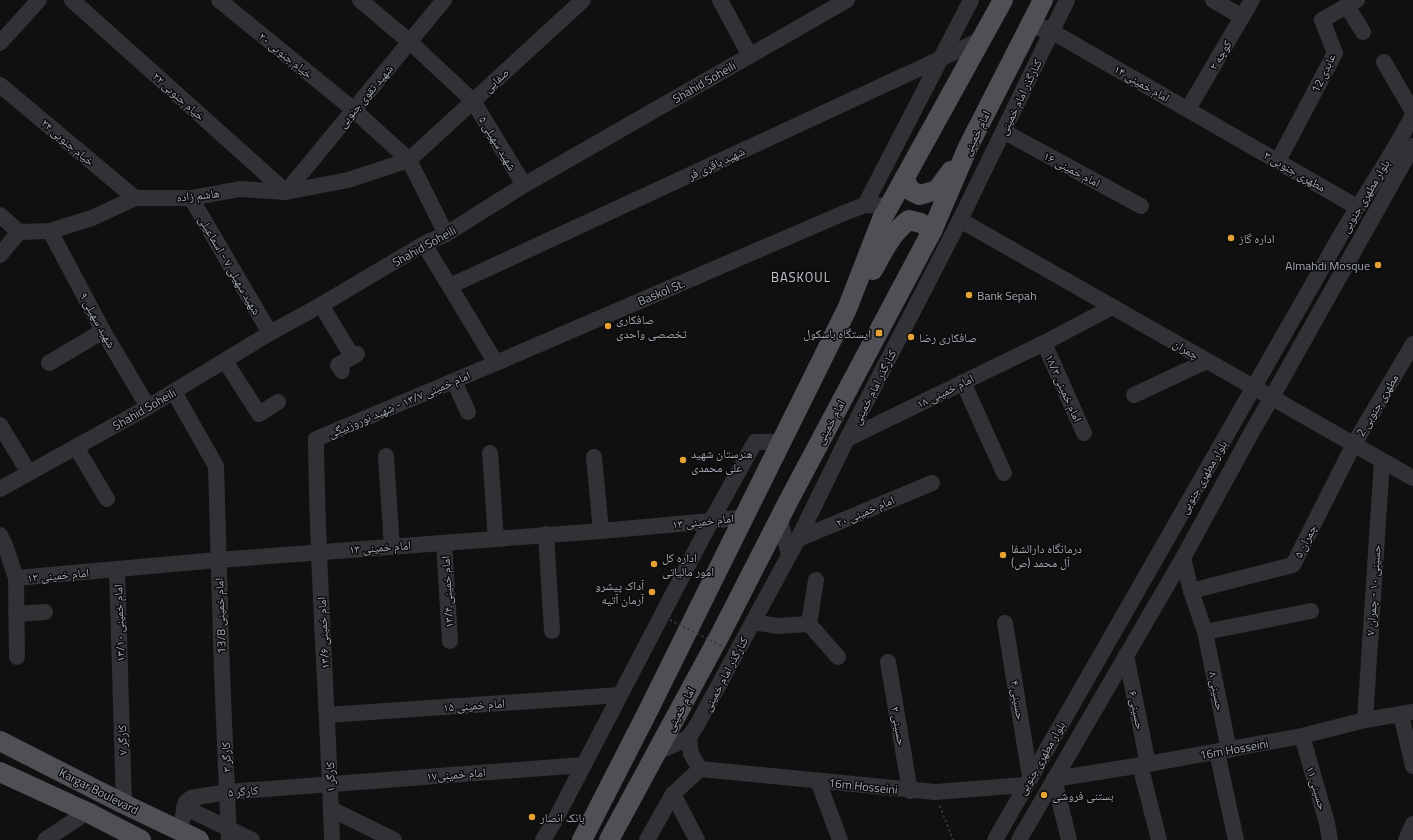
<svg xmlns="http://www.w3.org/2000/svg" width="1413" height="840" font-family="'Titillium Web','Noto Naskh Arabic',sans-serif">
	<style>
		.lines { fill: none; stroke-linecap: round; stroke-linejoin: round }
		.path { stroke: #38393d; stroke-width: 2; stroke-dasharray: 2 3; stroke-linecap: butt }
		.minor { stroke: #313236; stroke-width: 16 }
		.major { stroke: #4e5055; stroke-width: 20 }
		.path-bridge { stroke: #38393d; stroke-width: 2; stroke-dasharray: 2 3; stroke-linecap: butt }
		.poi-dot { fill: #e6a233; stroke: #0b0b0c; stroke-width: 1.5 }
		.labels { text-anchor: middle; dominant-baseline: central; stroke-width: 3; stroke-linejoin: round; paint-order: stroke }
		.street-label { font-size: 12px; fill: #a2a8b2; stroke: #0b0b0c }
		.poi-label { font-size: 12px; fill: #a2a8b2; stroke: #0b0b0c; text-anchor: start }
		.neighbourhood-label { font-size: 13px; letter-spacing: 1px; fill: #c3c6ce; stroke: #0b0b0c }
	</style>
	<rect width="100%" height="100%" fill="#101011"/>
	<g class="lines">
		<!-- path -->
		<path class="path" d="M940 806 953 840"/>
		<!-- minor -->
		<g class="minor">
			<path d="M72 0 286 192 444 0"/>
			<path d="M219 0 354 110 409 160 446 234"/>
			<path d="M360 0 410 42 473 101 524 185"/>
			<path d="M720 0 750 56"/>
			<path d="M1213 0 1242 17"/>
			<path d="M1347 6 1363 32"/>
			<path d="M1041 29 1045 28 1051 31 1357 207"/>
			<path d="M0 43 39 0"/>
			<path d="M1384 62 1413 112"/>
			<path d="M0 85 135 198"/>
			<path d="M1188 109 1252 0"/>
			<path d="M1003 131 1141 206"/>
			<path d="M1278 161 1335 53 1322 20 1357 0"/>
			<path d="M191 198 270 333"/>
			<path d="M865 205 971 0"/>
			<path d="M0 215 19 232"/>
			<path d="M960 220 1413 478"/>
			<path d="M50 231 103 331 148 407"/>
			<path d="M424 244 496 363 844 213 865 205 889 206"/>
			<path d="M0 255 19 232 50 231 92 218 135 198H191L240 189 286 192 348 180 409 160 583 0"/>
			<path d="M450 286 940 59 982 39"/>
			<path d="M321 305 352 356"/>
			<path d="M1044 343 1084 433"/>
			<path d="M225 361 259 414 278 402"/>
			<path d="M49 363 103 331"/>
			<path d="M342 371 338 365 357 354"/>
			<path d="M454 381 468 412"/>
			<path d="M963 382 1004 473"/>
			<path d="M174 392 216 466 222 673 229 840"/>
			<path d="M1134 395 1207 361"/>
			<path d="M0 425 29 473"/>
			<path d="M847 439 1044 343 1112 307"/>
			<path d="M76 447 107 499"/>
			<path d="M490 453 496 539"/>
			<path d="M386 456 392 547"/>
			<path d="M594 457 601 531"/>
			<path d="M0 489 148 407 270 333 321 305 424 244 446 234 524 185 847 0"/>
			<path d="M779 518 789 554"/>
			<path d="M546 534 552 631"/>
			<path d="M0 535 5 545 16 578 17 657"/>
			<path d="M798 539 932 483"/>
			<path d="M444 543 450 641"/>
			<path d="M1183 558 1191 591 1205 632 1229 750"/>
			<path d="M117 570 124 804"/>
			<path d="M16 578 218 560 601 531 711 521 744 517"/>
			<path d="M1191 591 1293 565 1354 444 1413 344"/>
			<path d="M16 614 45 612"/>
			<path d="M753 622 777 626 809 624 816 580"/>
			<path d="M1005 623 1030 777"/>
			<path d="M809 624 838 657"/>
			<path d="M1205 632 1311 611"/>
			<path d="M1126 655 1148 764"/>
			<path d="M888 662 910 791"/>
			<path d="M327 715 620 695"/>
			<path d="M1401 715 1413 766"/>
			<path d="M1365 720 1382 461"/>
			<path d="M1302 736 1327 823 1330 840"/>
			<path d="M689 737 691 754 700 769"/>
			<path d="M657 752 676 744 689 737 697 725 798 539 847 439 960 220 1067 0"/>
			<path d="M1217 752 1236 840"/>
			<path d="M1140 765 1159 840"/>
			<path d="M818 781 840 840"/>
			<path d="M673 794 697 840"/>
			<path d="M184 807 252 840"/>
			<path d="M331 809 394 840"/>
			<path d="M180 830 186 802 191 798 227 792 583 765"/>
			<path d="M45 840 87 812"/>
			<path d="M332 840C328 706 317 573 316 439L496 363"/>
			<path d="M543 840 554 822 711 521 755 442H781"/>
			<path d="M647 840 673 794 700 769 935 792 1025 785"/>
			<path d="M995 840 1342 233C1365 194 1392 156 1413 115"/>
			<path d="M1019 840 1183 558 1254 428 1272 397 1413 146"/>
			<path d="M1069 840 1054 779 1148 764 1302 736 1365 720 1413 712"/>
			<path d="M1406 840 1413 824"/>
		</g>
		<!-- major -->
		<g class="major">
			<path d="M904 179 911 191 920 195 937 190 951 171"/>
			<path d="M873 270C883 252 892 232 909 220L921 223 932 231"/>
			<path d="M0 741 124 804 199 840"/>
			<path d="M0 772 87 812 141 840"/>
			<path d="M582 840 647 713 847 309 882 219 1003 0"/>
			<path d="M609 840 720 635 790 498 932 231 968 147 1043 0"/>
		</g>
		<!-- path-bridge -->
		<path class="path-bridge" d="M670 620 724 647"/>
	</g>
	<!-- markers -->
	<g class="poi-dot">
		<circle cx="1231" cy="238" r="4"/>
		<circle cx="1378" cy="265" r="4"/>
		<circle cx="969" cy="295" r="4"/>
		<circle cx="608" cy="326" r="4"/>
		<rect x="875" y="329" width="8" height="8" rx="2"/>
		<circle cx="911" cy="337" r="4"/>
		<circle cx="683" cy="460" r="4"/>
		<circle cx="1003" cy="555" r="4"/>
		<circle cx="654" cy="564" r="4"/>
		<circle cx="652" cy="592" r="4"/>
		<circle cx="1044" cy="795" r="4"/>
		<circle cx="532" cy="817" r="4"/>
	</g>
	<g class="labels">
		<!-- street labels -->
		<g class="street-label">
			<text transform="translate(286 55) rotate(39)">خیام جنوبی ۲۰</text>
			<text transform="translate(1220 55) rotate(-59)">کوچه ۲</text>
			<text transform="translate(1323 73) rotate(-65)">عابدی 12</text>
			<text transform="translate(496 80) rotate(-43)">صفایی</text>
			<text transform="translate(704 82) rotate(-30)">Shahid Soheili</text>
			<text transform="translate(1142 83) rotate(30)">امام خمینی ۱۴</text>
			<text transform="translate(179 96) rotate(42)">خیام جنوبی ۲۲</text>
			<text transform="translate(365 96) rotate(-50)">شهید تقوی جنوبی</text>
			<text transform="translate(1020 97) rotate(-64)">کنارگذر امام خمینی</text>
			<text transform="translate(976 133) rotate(-64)">امام خمینی</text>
			<text transform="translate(68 142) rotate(40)">خیام جنوبی ۲۴</text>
			<text transform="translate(498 143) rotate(59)">شهید سهیلی ۵</text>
			<text transform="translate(716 163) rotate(-25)">شهید باقری فر</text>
			<text transform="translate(1072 169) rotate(28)">امام خمینی ۱۶</text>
			<text transform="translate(1295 171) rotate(30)">مطهری جنوبی ۳</text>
			<text transform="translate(198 195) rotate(-6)">هاشم زاده</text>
			<text transform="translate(1365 196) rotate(-59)">بلوار مطهری جنوبی</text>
			<text transform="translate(424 246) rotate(-29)">Shahid Soheili</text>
			<text transform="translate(230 265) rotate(60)">شهید سهیلی ۷ - اسماعیلی</text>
			<text transform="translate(661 292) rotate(-23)">Baskol St.</text>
			<text transform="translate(98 320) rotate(61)">شهید سهیلی ۹</text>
			<text transform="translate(1186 349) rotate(30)">چمران</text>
			<text transform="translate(874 387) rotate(-63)">کنارگذر امام خمینی</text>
			<text transform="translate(1064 388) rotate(66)">امام خمینی ۱۸/۳</text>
			<text transform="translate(945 391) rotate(-26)">امام خمینی ۱۸</text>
			<text transform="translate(399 404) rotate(-23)">امام خمینی ۱۳/۷ - شهید نوروزبیگی</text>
			<text transform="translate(1377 405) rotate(-59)">مطهری جنوبی 2</text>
			<text transform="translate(144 409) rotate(-30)">Shahid Soheili</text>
			<text transform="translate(830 422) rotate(-62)">امام خمینی</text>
			<text transform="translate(1203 477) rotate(-60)">بلوار مطهری جنوبی</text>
			<text transform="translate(865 511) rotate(-23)">امام خمینی ۲۰</text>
			<text transform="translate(703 521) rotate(-6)">امام خمینی ۱۳</text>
			<text transform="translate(1305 541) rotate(-63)">چمران ۵</text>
			<text transform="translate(380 547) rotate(-4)">امام خمینی ۱۳</text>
			<text transform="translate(58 575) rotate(-5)">امام خمینی ۱۳</text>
			<text transform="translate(1373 590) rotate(-86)">حسينی ۱۰ - چمران ۷</text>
			<text transform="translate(447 592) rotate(-93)">امام خمینی ۱۳/۴</text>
			<text transform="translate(220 616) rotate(-92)">امام خمینی 13/8</text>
			<text transform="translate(119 623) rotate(-92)">امام خمینی ۱۳/۱۰</text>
			<text transform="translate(323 633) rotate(-93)">امام خمینی ۱۳/۶</text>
			<text transform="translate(725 674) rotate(-62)">کنارگذر امام خمینی</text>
			<text transform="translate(1217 691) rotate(79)">حسینی ۸</text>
			<text transform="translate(1018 700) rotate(81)">حسینی ۴</text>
			<text transform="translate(474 705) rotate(-4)">امام خمینی ۱۵</text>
			<text transform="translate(680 709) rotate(-62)">امام خمینی</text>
			<text transform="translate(1137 710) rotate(79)">حسینی ۶</text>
			<text transform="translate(899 726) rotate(80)">حسینی ۲</text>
			<text transform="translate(122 740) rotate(-92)">کارگر ۷</text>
			<text transform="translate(1234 749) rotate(-10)">16m Hosseini</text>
			<text transform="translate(226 757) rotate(-93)">کارگر ۳</text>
			<text transform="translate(1041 758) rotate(-60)">بلوار مطهری جنوبی</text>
			<text transform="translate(456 774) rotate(-4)">امام خمینی۱۷</text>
			<text transform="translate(330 777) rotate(-92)">کارگر ۱</text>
			<text transform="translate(863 786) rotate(6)">16m Hosseini</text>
			<text transform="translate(1317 788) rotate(73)">حسینی ۱۱</text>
			<text transform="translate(99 791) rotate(27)">Kargar Boulevard</text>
			<text transform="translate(243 791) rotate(-5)">کارگر ۵</text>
		</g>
		<!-- poi labels -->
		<g class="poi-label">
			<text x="1239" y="238">اداره گاز</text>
			<text x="1370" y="265" text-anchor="end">Almahdi Mosque</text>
			<text x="977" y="295">Bank Sepah</text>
			<text x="616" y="319">صافکاری<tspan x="616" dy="14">تخصصی واحدی</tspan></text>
			<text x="871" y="333" text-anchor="end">ایستگاه باسکول</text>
			<text x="919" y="337">صافکاری رضا</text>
			<text x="691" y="453">هنرستان شهید<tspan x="691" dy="14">علی محمدی</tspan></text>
			<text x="1011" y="548">درمانگاه دارالشفا<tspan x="1011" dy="14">آل محمد (ص)</tspan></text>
			<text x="662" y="557">اداره کل<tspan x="662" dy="14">امور مالیاتی</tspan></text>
			<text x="644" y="585" text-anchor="end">آداک پیشرو<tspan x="644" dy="14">آرمان آتیه</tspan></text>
			<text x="1052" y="795">بستنی فروشی</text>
			<text x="540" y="817">بانک انصار</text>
		</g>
		<!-- neighbourhood labels -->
		<g class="neighbourhood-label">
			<text x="801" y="277">BASKOUL</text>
		</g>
	</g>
</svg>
